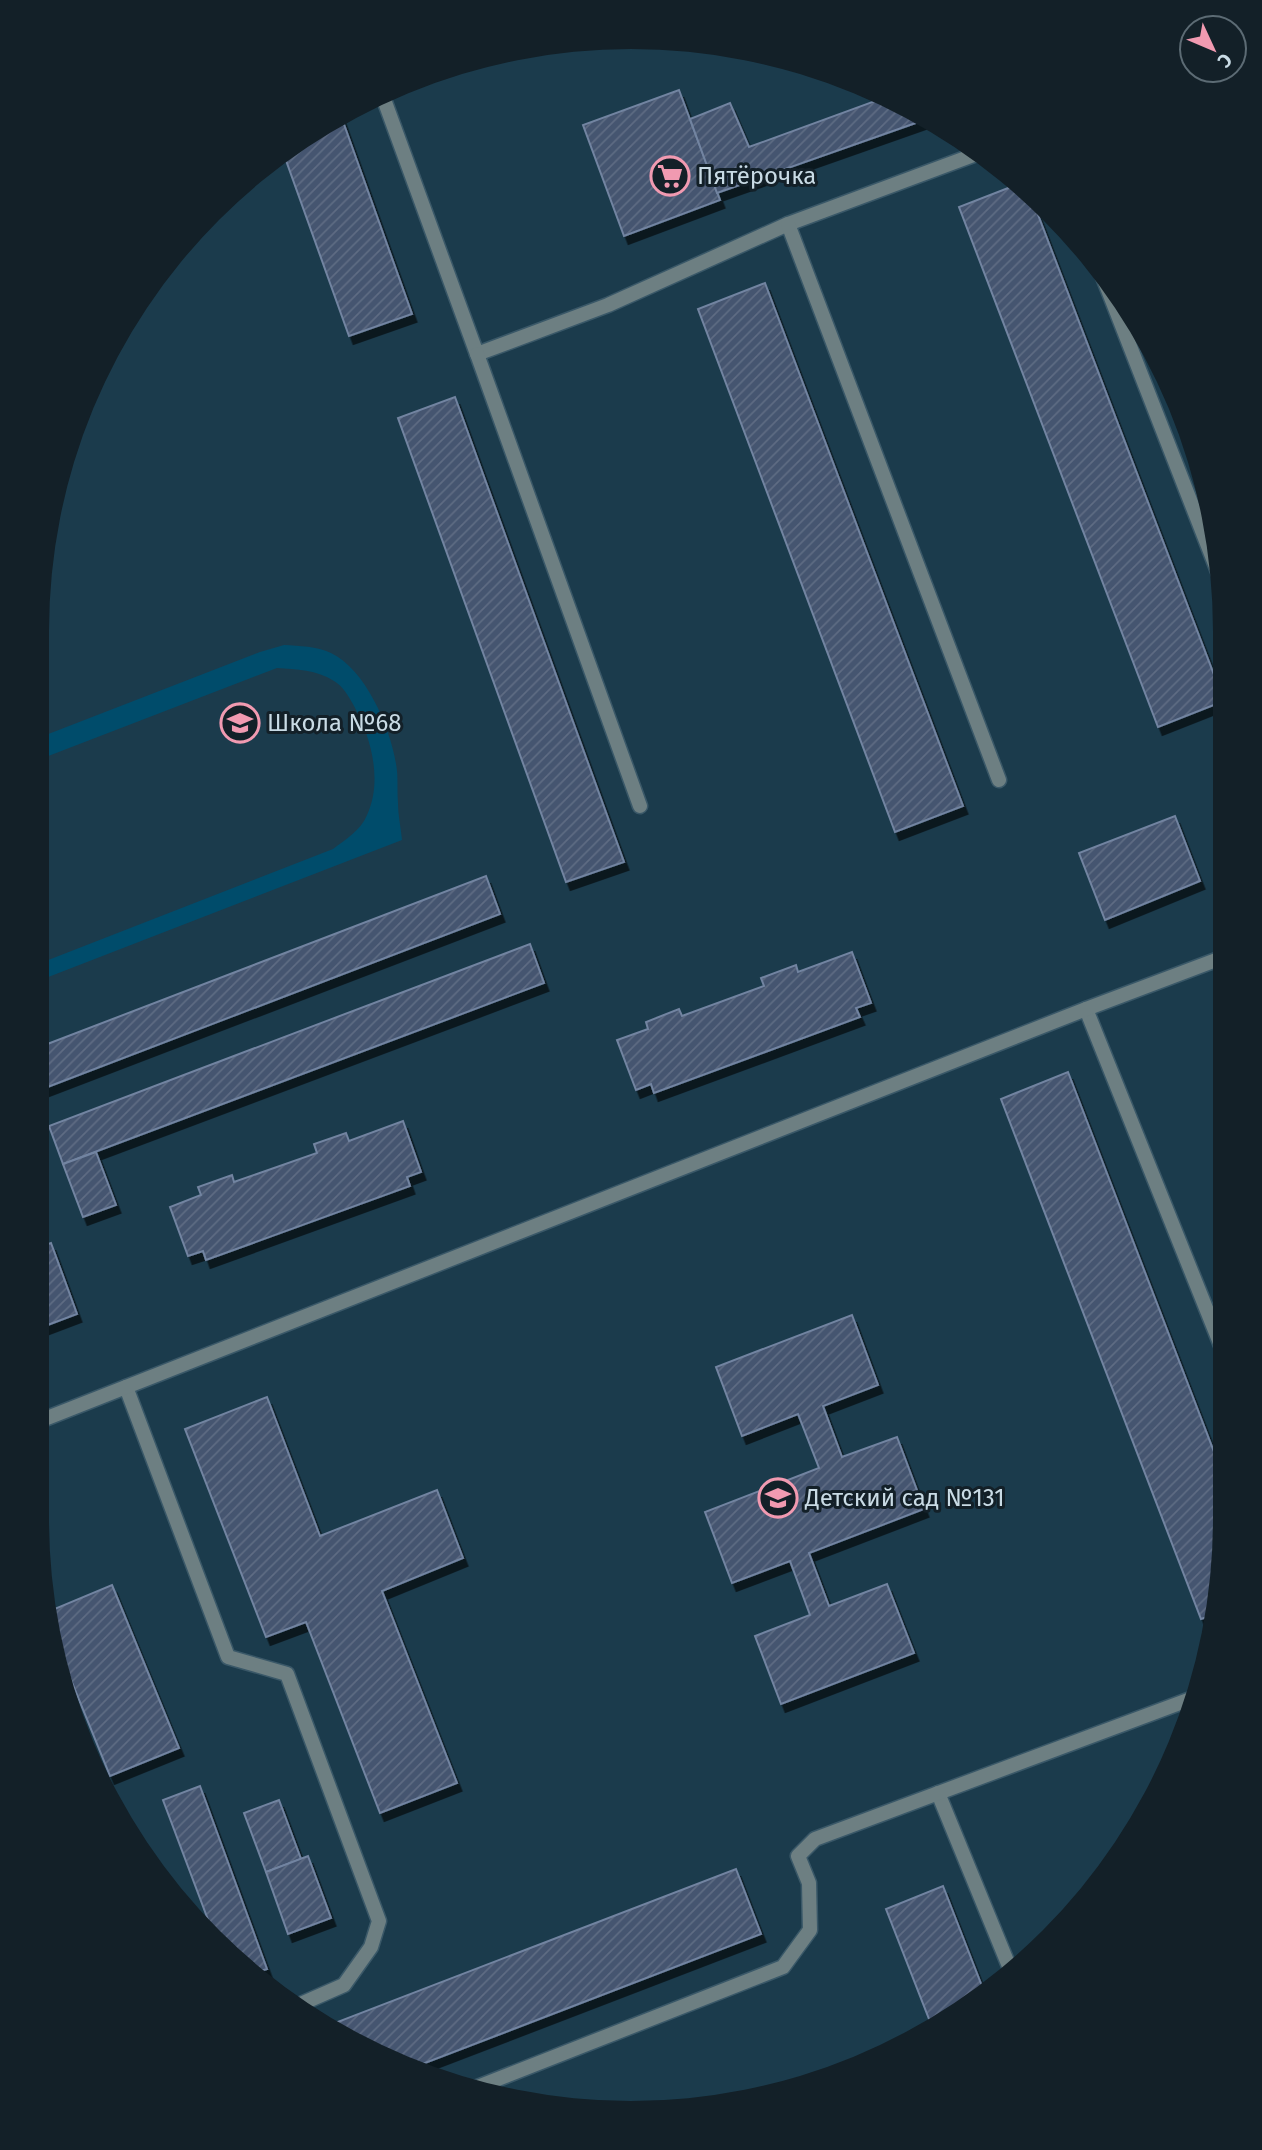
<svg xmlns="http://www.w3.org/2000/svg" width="1262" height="2150" font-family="'Fira Sans',sans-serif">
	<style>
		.grass { fill: #004c6b }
		.building { fill: url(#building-hatch); stroke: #7284a1; stroke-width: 2; filter: url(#shadow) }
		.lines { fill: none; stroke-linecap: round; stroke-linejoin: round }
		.service-casing { stroke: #3a5868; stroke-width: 17 }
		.service { stroke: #6d7f82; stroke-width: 14 }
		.labels { text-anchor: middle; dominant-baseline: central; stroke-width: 6; stroke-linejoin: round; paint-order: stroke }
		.poi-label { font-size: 24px; fill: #c9dbe5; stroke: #132028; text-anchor: start }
	</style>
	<defs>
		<pattern id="building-hatch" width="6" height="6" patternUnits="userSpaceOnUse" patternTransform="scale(1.75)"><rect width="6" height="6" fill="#44546f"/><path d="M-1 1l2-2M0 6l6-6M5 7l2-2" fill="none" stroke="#5e6c83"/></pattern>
		<filter id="shadow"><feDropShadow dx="4.5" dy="8" stdDeviation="0" flood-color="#0009"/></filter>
	</defs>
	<rect width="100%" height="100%" fill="#1b3b4c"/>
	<!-- grass -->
	<path class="grass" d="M284 645C299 646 317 646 331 653 367 670 393 733 397 771 398 781 397 792 398 803 398 815 401 828 402 840L38 981V964L333 849C345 840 361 830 367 815 383 781 371 737 354 706 349 697 343 686 334 681 317 670 296 669 277 668L38 760V738L260 652Z"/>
	<!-- building -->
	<g class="building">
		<path d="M679 90 720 200 624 236 583 125Z"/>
		<path d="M886 97 927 119 717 193 690 119 730 103 749 147Z"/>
		<path d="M341 116 412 314 349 336 283 152 301 137Z"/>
		<path d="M1016 185 1032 199 1224 701 1158 727 959 207Z"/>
		<path d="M765 283 963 806 895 832 698 309Z"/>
		<path d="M455 397 624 862 566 882 398 418Z"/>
		<path d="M1175 816 1200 881 1105 920 1079 853Z"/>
		<path d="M486 876 500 914 37 1091V1048Z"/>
		<path d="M530 944 544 983 63 1164 49 1126Z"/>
		<path d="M852 952 871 1003 856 1008 860 1017 654 1093 651 1084 636 1090 617 1040 648 1029 646 1022 679 1009 682 1016 764 986 761 978 796 965 798 972Z"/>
		<path d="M1068 1072 1224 1478V1558L1213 1615 1201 1619 1001 1099Z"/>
		<path d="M403 1121 421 1172 407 1177 410 1186 206 1260 203 1251 188 1256 170 1207 201 1195 198 1187 232 1175 234 1182 317 1153 314 1144 346 1133 349 1141Z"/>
		<path d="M96 1152 116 1205 83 1217 63 1164Z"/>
		<path d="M51 1243 77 1314 37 1329V1248Z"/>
		<path d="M852 1315 878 1385 823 1406 842 1457 897 1437 924 1509 809 1553 829 1606 887 1584 914 1653 781 1704 755 1636 810 1615 790 1561 732 1583 705 1512 819 1468 798 1414 742 1436 716 1367Z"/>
		<path d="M267 1397 320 1536 437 1490 463 1558 382 1591 457 1783 380 1813 306 1622 266 1637 185 1429Z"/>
		<path d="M112 1585 179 1748 110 1776 58 1648 52 1610Z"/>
		<path d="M200 1786 267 1969 257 1972 208 1926 210 1925 163 1800Z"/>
		<path d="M279 1800 301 1859 266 1872 244 1813Z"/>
		<path d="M308 1856 331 1918 288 1934 266 1872Z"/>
		<path d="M736 1869 761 1934 412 2068 327 2026Z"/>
		<path d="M943 1886 985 1994 931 2024 886 1909Z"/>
	</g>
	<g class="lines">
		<!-- service casing -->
		<g class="service-casing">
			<g id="service">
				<path d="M382 94 477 354 608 305 788 224 979 153"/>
				<path d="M788 224 999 780"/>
				<path d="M1101 272 1222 582"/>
				<path d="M477 354 640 806"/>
				<path d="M1086 1009 1224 1353"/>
				<path d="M126 1387 228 1657 287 1674 379 1921 371 1947 344 1985 294 2007"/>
				<path d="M37 1422 1086 1009 1224 957"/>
				<path d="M938 1793 1011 1971"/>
				<path d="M475 2088 783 1967 810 1930 809 1883 798 1856 815 1839 1196 1697"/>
			</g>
		</g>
		<!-- service -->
		<use href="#service" class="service"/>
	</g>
	<!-- icons -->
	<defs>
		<g id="supermarket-ring" transform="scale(2.0125)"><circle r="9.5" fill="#132028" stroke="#f19ab1" stroke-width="1.5"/><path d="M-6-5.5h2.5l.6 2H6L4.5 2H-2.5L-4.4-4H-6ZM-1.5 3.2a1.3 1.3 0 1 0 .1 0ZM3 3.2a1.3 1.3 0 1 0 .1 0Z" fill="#f19ab1"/></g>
		<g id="school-ring" transform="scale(2.0125)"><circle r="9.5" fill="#132028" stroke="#f19ab1" stroke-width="1.5"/><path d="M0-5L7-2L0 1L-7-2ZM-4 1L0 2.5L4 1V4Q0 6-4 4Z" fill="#f19ab1"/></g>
	</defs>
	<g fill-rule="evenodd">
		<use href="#supermarket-ring" x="670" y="176"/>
		<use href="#school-ring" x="240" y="723"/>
		<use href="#school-ring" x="778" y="1498"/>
	</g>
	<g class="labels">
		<!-- poi labels -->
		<g class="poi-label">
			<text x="697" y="176">Пятёрочка</text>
			<text x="267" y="723">Школа №68</text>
			<text x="805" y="1498">Детский сад №131</text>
		</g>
	</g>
	<!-- crop -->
	<path d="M0 0H1262V2150H0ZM631 49H631A582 582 0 0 1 1213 631V1519A582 582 0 0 1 631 2101H631A582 582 0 0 1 49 1519V631A582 582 0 0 1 631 49Z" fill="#132028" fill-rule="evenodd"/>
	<!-- north arrow -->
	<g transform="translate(1213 49) rotate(134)"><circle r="33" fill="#132028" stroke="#5c6b74" stroke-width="2"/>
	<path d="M0-5L12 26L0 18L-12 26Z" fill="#f19ab1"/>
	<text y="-10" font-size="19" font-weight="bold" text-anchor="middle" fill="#c9dbe5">С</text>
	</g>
</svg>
